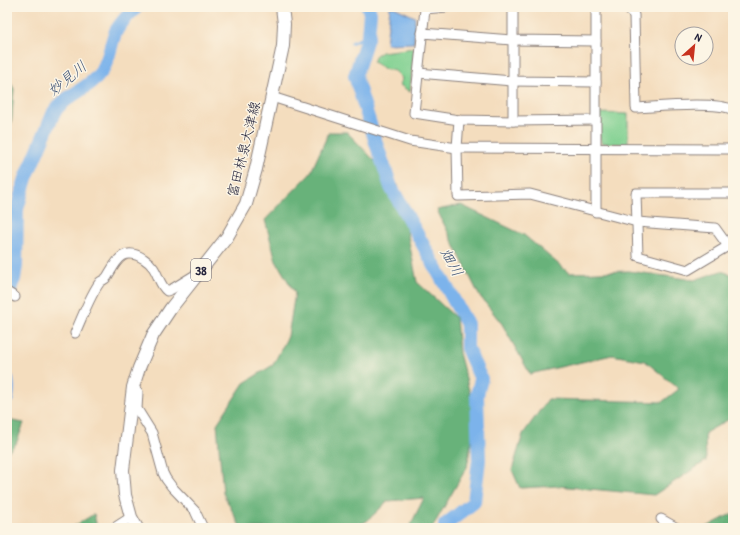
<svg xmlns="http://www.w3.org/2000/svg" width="740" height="535" font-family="'Patrick Hand','Klee One',sans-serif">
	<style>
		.green { fill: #7fd090; stroke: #507966 }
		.forest { fill: #67b27a; stroke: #446a5a }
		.water { fill: #7bb3eb; stroke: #4e6a93 }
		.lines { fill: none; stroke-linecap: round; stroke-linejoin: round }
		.stream { stroke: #7bb3eb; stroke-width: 2.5 }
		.river { stroke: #7bb3eb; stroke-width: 14 }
		.minor-casing { stroke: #8b807c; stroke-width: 11 }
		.major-casing { stroke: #8b807c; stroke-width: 14 }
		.minor { stroke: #fff; stroke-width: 9 }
		.major { stroke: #fff; stroke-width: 12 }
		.labels { text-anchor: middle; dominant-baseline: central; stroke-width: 3; stroke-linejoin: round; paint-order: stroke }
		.shield { fill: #fcf5e5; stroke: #63616e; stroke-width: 1 }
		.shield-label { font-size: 13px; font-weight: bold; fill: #22223b }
		.street-label { font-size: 14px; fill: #22223b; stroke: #fcf5e5 }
		.water-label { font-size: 15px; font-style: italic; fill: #415579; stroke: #fcf5e5 }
	</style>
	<rect width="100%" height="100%" fill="#fcf5e5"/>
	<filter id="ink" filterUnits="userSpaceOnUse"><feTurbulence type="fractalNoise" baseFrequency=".025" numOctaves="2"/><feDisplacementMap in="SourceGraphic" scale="8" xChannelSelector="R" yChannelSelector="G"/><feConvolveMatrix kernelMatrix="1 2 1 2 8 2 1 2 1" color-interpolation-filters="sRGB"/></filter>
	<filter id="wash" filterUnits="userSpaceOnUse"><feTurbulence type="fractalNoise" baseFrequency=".012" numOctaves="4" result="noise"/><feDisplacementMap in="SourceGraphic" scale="16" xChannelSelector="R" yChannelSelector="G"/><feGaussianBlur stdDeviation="0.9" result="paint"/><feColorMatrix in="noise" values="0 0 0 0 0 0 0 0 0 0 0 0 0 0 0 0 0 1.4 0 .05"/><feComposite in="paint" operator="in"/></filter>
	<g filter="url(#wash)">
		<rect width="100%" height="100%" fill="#f4ddbe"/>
		<!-- green -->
		<g class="green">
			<path d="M414 48 410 92 400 85 402 78 395 71 385 69 373 62 376 55 382 52Z"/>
			<path d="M599 113 628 114V144L602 143 600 139Z"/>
		</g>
		<!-- forest -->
		<g class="forest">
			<path d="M7 75 14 89 12 117 7 150Z"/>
			<path d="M329 132H347L398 185 417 282 456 318 459 353 476 416 467 467 432 528H409L424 498 388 501 367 521 353 528H241L223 493 217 424 244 383 273 365 288 336 295 293 276 261 265 220 310 174Z"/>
			<path d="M461 205 524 235 569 273 629 271 694 280 721 271 733 275V417L705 433 706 461 654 495 558 486 520 488 512 470 523 434 548 399 662 402 679 389 645 361 612 355 530 374 502 324 479 295 437 210Z"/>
			<path d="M7 420 24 423 16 444 7 453Z"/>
			<path d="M733 513V528H705Z"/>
			<path d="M94 514 97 528H71Z"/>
		</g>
		<!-- water -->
		<path class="water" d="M390 7H394L415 17 414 43 386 44Z"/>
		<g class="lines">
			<!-- stream -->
			<path class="stream" d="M351 43 368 35"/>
			<!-- river -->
			<g class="river">
				<path d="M368 7 370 13 368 35 355 76 376 143 391 187 467 324V348L481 379 477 395 479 460 474 502 445 525V528"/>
				<path d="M7 297 14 279 16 266 17 209 26 178 54 112C66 94 89 90 101 72 110 60 110 44 116 31 121 22 129 14 136 7"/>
				<path d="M7 379 8 388 7 398"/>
			</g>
		</g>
	</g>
	<g filter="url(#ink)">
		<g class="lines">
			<!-- minor casing -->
			<g class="minor-casing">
				<g id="minor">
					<path d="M447 7 425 9 414 113 459 120 513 121 596 120"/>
					<path d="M596 7V212"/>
					<path d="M626 7 634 15 636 108C656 107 717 101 733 110"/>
					<path d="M422 33 512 40 596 41"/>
					<path d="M418 73 512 81 596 82"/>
					<path d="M272 97 410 141 457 148 733 149"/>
					<path d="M459 120 457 148 458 196 530 194 637 222 715 228 728 246"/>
					<path d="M513 121V7"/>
					<path d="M733 243 688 270 638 256 636 193H733"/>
					<path d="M7 292 15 297"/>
					<path d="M75 333C82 318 90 295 100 282 102 280 105 280 107 277 116 262 123 245 144 259 159 268 157 283 167 291L172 289 195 275"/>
					<path d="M134 388 138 392 137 409 152 433 163 473 166 479 172 487 195 511 203 528"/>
					<path d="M661 519 677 528"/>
					<path d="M114 528 131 517"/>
				</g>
			</g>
			<!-- major casing -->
			<g class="major-casing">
				<path id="major" d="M137 528 131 517 125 495 123 470 133 387 139 368 153 335 171 308 227 237 246 204 256 169 283 46 284 24 282 7"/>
			</g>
			<!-- minor -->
			<use href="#minor" class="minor"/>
			<!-- major -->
			<use href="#major" class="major"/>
		</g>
	</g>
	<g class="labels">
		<!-- shield labels -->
		<rect class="shield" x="191" y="259" width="20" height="22" rx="3"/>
		<g class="shield-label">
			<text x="201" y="270">38</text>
		</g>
		<!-- street labels -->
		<g class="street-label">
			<text transform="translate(243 149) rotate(-76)">富田林泉大津線</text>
		</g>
		<!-- water labels -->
		<g class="water-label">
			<text transform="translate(67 78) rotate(-39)">妙見川</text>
			<text transform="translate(452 262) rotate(61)">畑川</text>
		</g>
	</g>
	<!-- margin -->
	<rect width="740" height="535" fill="none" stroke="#fcf5e5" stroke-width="24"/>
	<!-- north arrow -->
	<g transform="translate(694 46) rotate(27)"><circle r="19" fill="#fcf5e5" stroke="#a5a1a1"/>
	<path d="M0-3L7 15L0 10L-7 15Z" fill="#c8321e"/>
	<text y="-6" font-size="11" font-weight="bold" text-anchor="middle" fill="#22223b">N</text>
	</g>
</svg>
